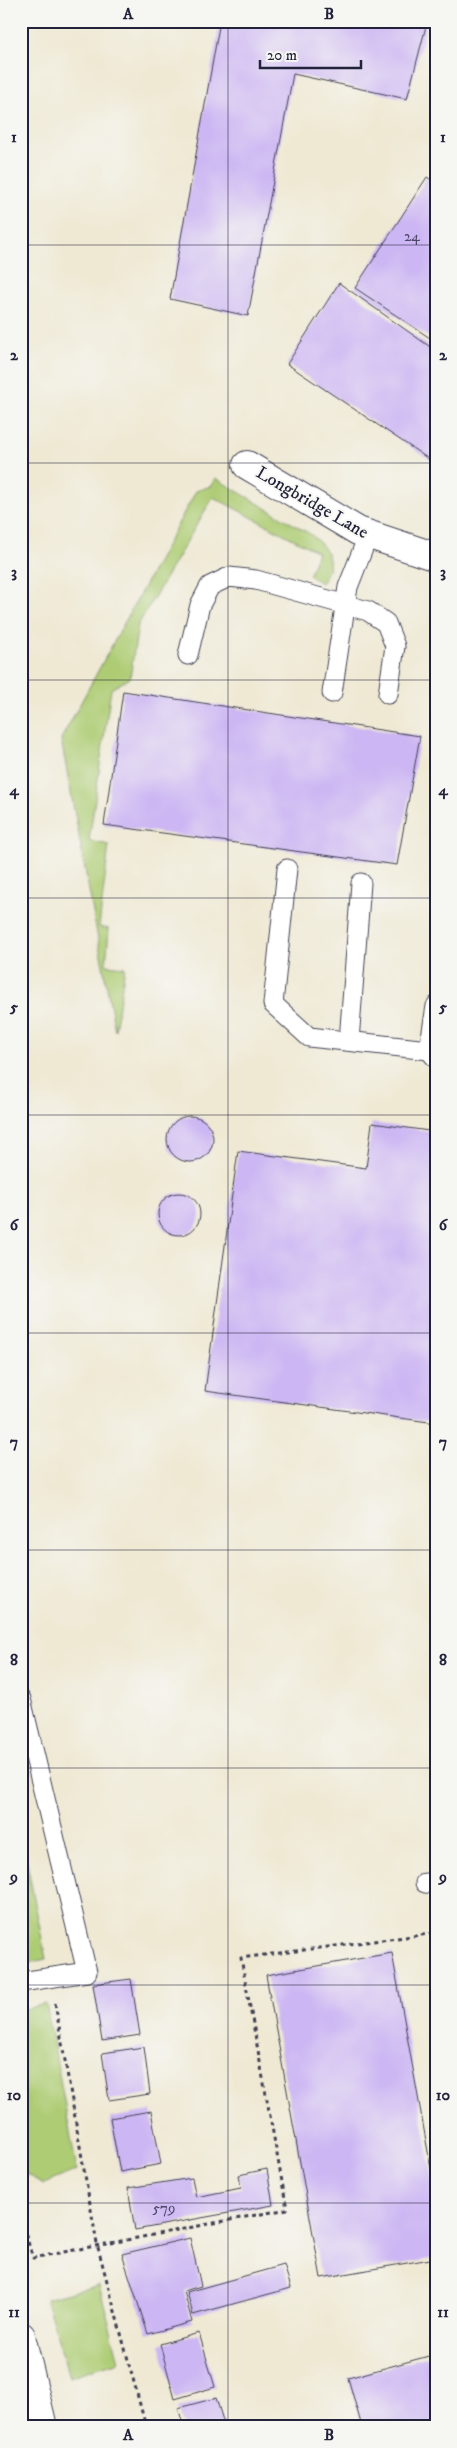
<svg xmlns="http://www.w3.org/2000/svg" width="457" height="2448" font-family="'IM FELL DW Pica',serif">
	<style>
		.green { fill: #adcc73; stroke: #687757 }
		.building { fill: #ccb6f3 }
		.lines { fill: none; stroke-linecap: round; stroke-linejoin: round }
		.service-casing { stroke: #414052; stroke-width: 21 }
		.minor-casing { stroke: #414052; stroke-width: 30 }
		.primary-casing { stroke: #414052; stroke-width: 30 }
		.path { stroke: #414052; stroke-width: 3; stroke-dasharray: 4 4; stroke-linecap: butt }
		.service { stroke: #fff; stroke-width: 19 }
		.minor { stroke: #fff; stroke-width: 28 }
		.primary { stroke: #fff; stroke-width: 28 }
		.grid { fill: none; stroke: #22223b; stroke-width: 1; stroke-opacity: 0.55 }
		.labels { text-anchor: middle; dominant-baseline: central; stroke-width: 4; stroke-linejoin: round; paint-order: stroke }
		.number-label { font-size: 15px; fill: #4c4769 }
		.street-label { font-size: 18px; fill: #22223b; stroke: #f6f6f2 }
		.neatline { fill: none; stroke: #22223b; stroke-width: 2 }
		.grid-label { font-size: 16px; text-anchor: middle; font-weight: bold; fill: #22223b }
	</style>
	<rect width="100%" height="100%" fill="#f6f6f2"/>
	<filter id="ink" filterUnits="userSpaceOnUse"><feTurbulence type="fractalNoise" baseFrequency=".02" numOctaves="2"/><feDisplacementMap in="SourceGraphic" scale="10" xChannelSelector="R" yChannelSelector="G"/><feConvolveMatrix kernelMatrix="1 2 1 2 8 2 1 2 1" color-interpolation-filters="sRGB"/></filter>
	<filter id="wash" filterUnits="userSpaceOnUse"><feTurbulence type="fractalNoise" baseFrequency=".0096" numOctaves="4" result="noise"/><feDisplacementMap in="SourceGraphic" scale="20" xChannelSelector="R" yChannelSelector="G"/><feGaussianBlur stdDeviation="1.12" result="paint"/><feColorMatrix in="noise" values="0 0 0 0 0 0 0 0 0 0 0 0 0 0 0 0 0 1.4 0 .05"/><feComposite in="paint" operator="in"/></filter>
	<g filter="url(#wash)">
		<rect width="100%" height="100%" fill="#efe9d4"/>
		<!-- green -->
		<g class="green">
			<path d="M215 478 310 534C328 548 337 563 321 583L309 575 318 552 213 497 138 625 130 678 111 689 89 841 109 845 99 927 109 929 106 965 125 967 115 1031 61 739 196 491 211 486Z"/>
			<path d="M21 1833 46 1959 21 1964Z"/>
			<path d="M46 2004 77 2170 44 2184 21 2172V2010Z"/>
			<path d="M99 2285 119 2361 69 2377 46 2299Z"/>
		</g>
		<g id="blocks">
			<!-- building -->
			<g class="building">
				<path d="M220 21H408L426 26 407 99 293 74 248 316 170 299Z"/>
				<path d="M427 177 436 183V342L355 288Z"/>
				<path d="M339 283 436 351V464L287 364Z"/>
				<path d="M123 691 420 736 397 865 104 825Z"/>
				<circle cx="190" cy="1139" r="23"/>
				<path d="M372 1123 436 1132V1423L205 1391 238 1151 366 1168Z"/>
				<circle cx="179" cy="1214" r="21"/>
				<path d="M392 1953 436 2196V2258L321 2278 266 1975Z"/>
				<path d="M131 1979 140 2035 102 2041 93 1984Z"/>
				<path d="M144 2047 150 2094 109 2100 102 2053Z"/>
				<path d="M151 2111 161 2164 120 2172 110 2118Z"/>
				<path d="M267 2169 273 2205 135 2230 128 2188 192 2178 196 2197 241 2188 239 2175Z"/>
				<path d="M190 2238 201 2286 184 2291 192 2322 148 2334 122 2254Z"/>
				<path d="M284 2265 291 2288 193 2315 187 2292Z"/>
				<path d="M199 2333 215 2387 175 2399 160 2344Z"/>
				<path d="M436 2354V2427H362L348 2378Z"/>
				<path d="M216 2398 225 2427H184L178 2408Z"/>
			</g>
		</g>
	</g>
	<g filter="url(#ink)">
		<use href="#blocks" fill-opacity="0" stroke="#414052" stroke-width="1"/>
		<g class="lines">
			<!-- service casing -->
			<g class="service-casing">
				<g id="service">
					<path d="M188 655 200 605 210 586 229 577 256 580 368 611 386 623 395 646 388 694"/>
					<path d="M332 693 348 587 368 536"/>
					<path d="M287 869 273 1004 309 1037 429 1050"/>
					<path d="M436 1006 429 1050 436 1058"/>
					<path d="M349 1041 361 883"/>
					<path d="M21 1699 87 1972 21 1982"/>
					<path d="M425 1883 436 1884"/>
				</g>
			</g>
			<!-- minor casing -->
			<g class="minor-casing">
				<path id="minor" d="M247 465 358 531 436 557"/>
			</g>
			<!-- primary casing -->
			<g class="primary-casing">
				<path id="primary" d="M21 2336 43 2427"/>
			</g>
			<!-- path -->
			<g class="path">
				<path d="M55 2003 97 2244 146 2427"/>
				<path d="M21 2219 33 2258 287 2209 241 1958 436 1933"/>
			</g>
			<!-- service -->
			<use href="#service" class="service"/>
			<!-- minor -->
			<use href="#minor" class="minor"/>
			<!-- primary -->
			<use href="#primary" class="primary"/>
		</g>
	</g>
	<!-- grid -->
	<path class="grid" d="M228 21V2427M21 245H436M21 463H436M21 680H436M21 898H436M21 1115H436M21 1333H436M21 1550H436M21 1768H436M21 1985H436M21 2203H436"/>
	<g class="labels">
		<!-- number labels -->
		<g class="number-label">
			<text x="412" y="236">24</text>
			<text x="164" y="2208">579</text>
		</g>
		<!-- street labels -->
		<g class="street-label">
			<text transform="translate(312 503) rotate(30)">Longbridge Lane</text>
		</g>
	</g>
	<!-- margin -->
	<rect width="457" height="2448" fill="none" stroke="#f6f6f2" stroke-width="55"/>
	<!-- scale -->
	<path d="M260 60v8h101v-8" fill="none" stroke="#22223b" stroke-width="2.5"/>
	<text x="267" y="60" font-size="15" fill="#22223b" stroke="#f6f6f2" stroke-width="4" paint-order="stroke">20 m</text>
	<rect x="28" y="28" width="402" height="2392" class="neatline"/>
	<g class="grid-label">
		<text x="128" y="19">A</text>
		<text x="329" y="19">B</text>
		<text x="14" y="142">1</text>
		<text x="443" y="142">1</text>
		<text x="14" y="360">2</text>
		<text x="443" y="360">2</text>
		<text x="14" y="577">3</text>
		<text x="443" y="577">3</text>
		<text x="14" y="795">4</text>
		<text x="443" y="795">4</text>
		<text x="14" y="1012">5</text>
		<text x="443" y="1012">5</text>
		<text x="14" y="1230">6</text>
		<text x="443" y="1230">6</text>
		<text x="14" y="1447">7</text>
		<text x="443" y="1447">7</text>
		<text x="14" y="1665">8</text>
		<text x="443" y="1665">8</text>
		<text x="14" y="1882">9</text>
		<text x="443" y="1882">9</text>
		<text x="14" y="2100">10</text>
		<text x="443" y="2100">10</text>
		<text x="14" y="2317">11</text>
		<text x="443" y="2317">11</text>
		<text x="128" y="2440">A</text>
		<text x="329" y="2440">B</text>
	</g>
</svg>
